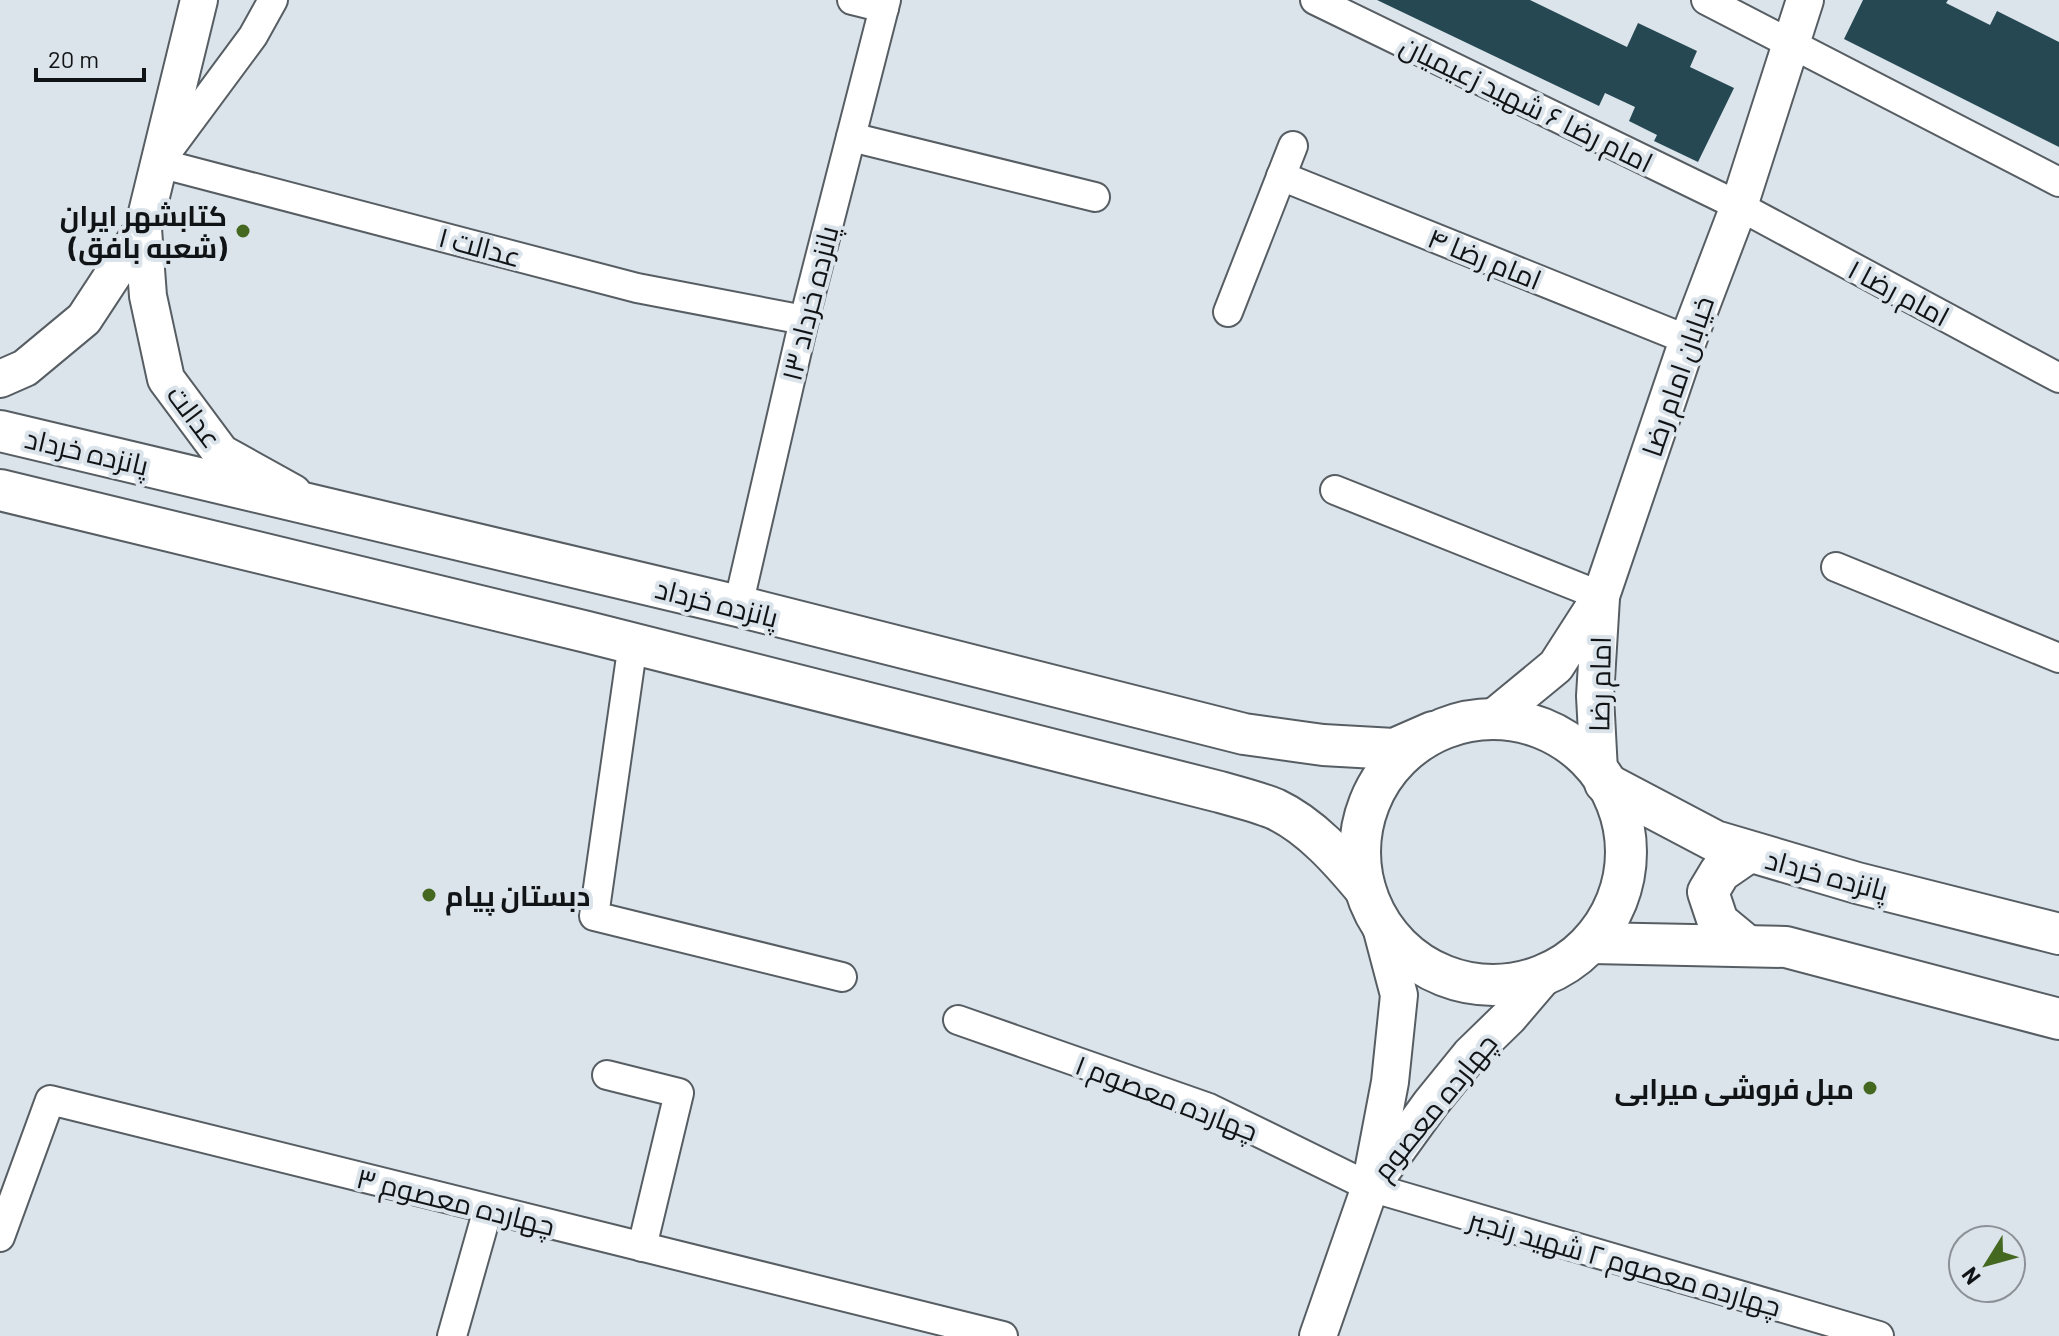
<svg xmlns="http://www.w3.org/2000/svg" width="2059" height="1336" font-family="Barlow,Cairo,sans-serif">
	<style>
		.building { fill: #254853 }
		.lines { fill: none; stroke-linecap: round; stroke-linejoin: round }
		.minor-casing { stroke: #575e63; stroke-width: 32 }
		.tertiary-casing { stroke: #575e63; stroke-width: 40 }
		.secondary-casing { stroke: #575e63; stroke-width: 44 }
		.minor { stroke: #fff; stroke-width: 28 }
		.tertiary { stroke: #fff; stroke-width: 36 }
		.secondary { stroke: #fff; stroke-width: 40 }
		.poi-dot { fill: #456820; stroke: #dce4eb; stroke-width: 3 }
		.labels { text-anchor: middle; dominant-baseline: central; stroke-width: 8; stroke-linejoin: round; paint-order: stroke }
		.street-label { font-size: 28px; fill: #111416; stroke: #dce4eb }
		.poi-label { font-size: 28px; font-weight: bold; fill: #111416; stroke: #dce4eb; text-anchor: end }
	</style>
	<rect width="100%" height="100%" fill="#dce4eb"/>
	<!-- building -->
	<g class="building">
		<path d="M1377 0H1530L1627 47 1638 23 1697 51 1690 67 1734 88 1698 162 1654 141 1657 135 1629 121 1635 107 1605 93 1599 106Z"/>
		<path d="M1863 0H1948L1946 3 1990 25 1997 11 2059 42V147L1844 39Z"/>
	</g>
	<g class="lines">
		<!-- minor casing -->
		<g class="minor-casing">
			<g id="minor">
				<path d="M273 0 253 36 159 163 637 288 804 320"/>
				<path d="M852 0 884 8"/>
				<path d="M1315 0 1739 206 2059 378"/>
				<path d="M1706 0 2059 182"/>
				<path d="M851 137 1095 197"/>
				<path d="M1281 176 1688 340"/>
				<path d="M1228 312 1293 146"/>
				<path d="M1335 490 1601 596"/>
				<path d="M1836 567 2059 658"/>
				<path d="M738 606 804 320 886 0"/>
				<path d="M633 643 594 916 842 977"/>
				<path d="M958 1020 1209 1108 1370 1187 1879 1336"/>
				<path d="M607 1075 679 1093 642 1247"/>
				<path d="M0 1237 50 1100 1003 1336"/>
				<path d="M452 1336 488 1209"/>
			</g>
		</g>
		<!-- tertiary casing -->
		<g class="tertiary-casing">
			<g id="tertiary">
				<path d="M199 0 143 229 148 296 166 379 221 453 293 493"/>
				<path d="M0 379 25 368 84 319 143 229"/>
				<path d="M1493 718 1556 666 1601 596 1688 340 1739 206 1805 0"/>
				<path d="M1599 771 1595 696 1601 598"/>
				<path d="M1376 1179 1431 1103 1470 1055 1509 1017 1544 976"/>
				<path d="M1318 1336 1370 1187 1390 1082 1399 995 1380 923"/>
			</g>
		</g>
		<!-- secondary casing -->
		<g class="secondary-casing">
			<g id="secondary">
				<path d="M0 431 738 606 1244 734 1323 745 1394 749 1433 732"/>
				<path d="M0 490 587 632 1220 792C1238 797 1258 802 1275 809 1311 826 1340 859 1365 889"/>
				<circle cx="1493" cy="852" r="133"/>
				<path d="M1605 783 1715 841 1857 883 2059 934"/>
				<path d="M1592 943 1786 947 2059 1019"/>
				<path d="M1747 946 1718 922 1708 892 1720 872 1749 852"/>
			</g>
		</g>
		<!-- minor -->
		<use href="#minor" class="minor"/>
		<!-- tertiary -->
		<use href="#tertiary" class="tertiary"/>
		<!-- secondary -->
		<use href="#secondary" class="secondary"/>
	</g>
	<!-- markers -->
	<g class="poi-dot">
		<circle cx="243" cy="231" r="8"/>
		<circle cx="429" cy="895" r="8"/>
		<circle cx="1870" cy="1088" r="8"/>
	</g>
	<g class="labels">
		<!-- street labels -->
		<g class="street-label">
			<text transform="translate(1527 103) rotate(26)">امام رضا ۶ شهید زعیمیان</text>
			<text transform="translate(480 246) rotate(15)">عدالت ۱</text>
			<text transform="translate(1485 258) rotate(22)">امام رضا ۴</text>
			<text transform="translate(1899 292) rotate(28)">امام رضا ۱</text>
			<text transform="translate(809 303) rotate(-76)">پانزده خرداد ۱۳</text>
			<text transform="translate(1677 376) rotate(-71)">خیابان امام رضا</text>
			<text transform="translate(195 416) rotate(53)">عدالت</text>
			<text transform="translate(87 451) rotate(13)">پانزده خرداد</text>
			<text transform="translate(717 602) rotate(14)">پانزده خرداد</text>
			<text transform="translate(1599 684) rotate(-89)">امام رضا</text>
			<text transform="translate(1827 874) rotate(15)">پانزده خرداد</text>
			<text transform="translate(1167 1097) rotate(21)">چهارده معصوم ۱</text>
			<text transform="translate(1434 1106) rotate(-51)">چهارده معصوم</text>
			<text transform="translate(456 1201) rotate(14)">چهارده معصوم ۳</text>
			<text transform="translate(1625 1262) rotate(16)">چهارده معصوم ۲ شهید رنجبر</text>
		</g>
		<!-- poi labels -->
		<g class="poi-label">
			<text x="227" y="215">کتابشهر ایران<tspan x="227" dy="32">(شعبه بافق)</tspan></text>
			<text x="445" y="895" text-anchor="start">دبستان پیام</text>
			<text x="1854" y="1088">مبل فروشی میرابی</text>
		</g>
	</g>
	<!-- north arrow -->
	<g transform="translate(1987 1264) rotate(233)"><circle r="38" fill="#dce4eb" stroke="#8b9196" stroke-width="2"/>
	<path d="M0-6L14 30L0 20L-14 30Z" fill="#456820"/>
	<text y="-12" font-size="22" font-weight="bold" text-anchor="middle" fill="#111416">N</text>
	</g>
	<!-- scale -->
	<path d="M36 68v12h108v-12" fill="none" stroke="#111416" stroke-width="4"/>
	<text x="48" y="68" font-size="24" fill="#111416" stroke="#dce4eb" stroke-width="6" paint-order="stroke">20 m</text>
</svg>
